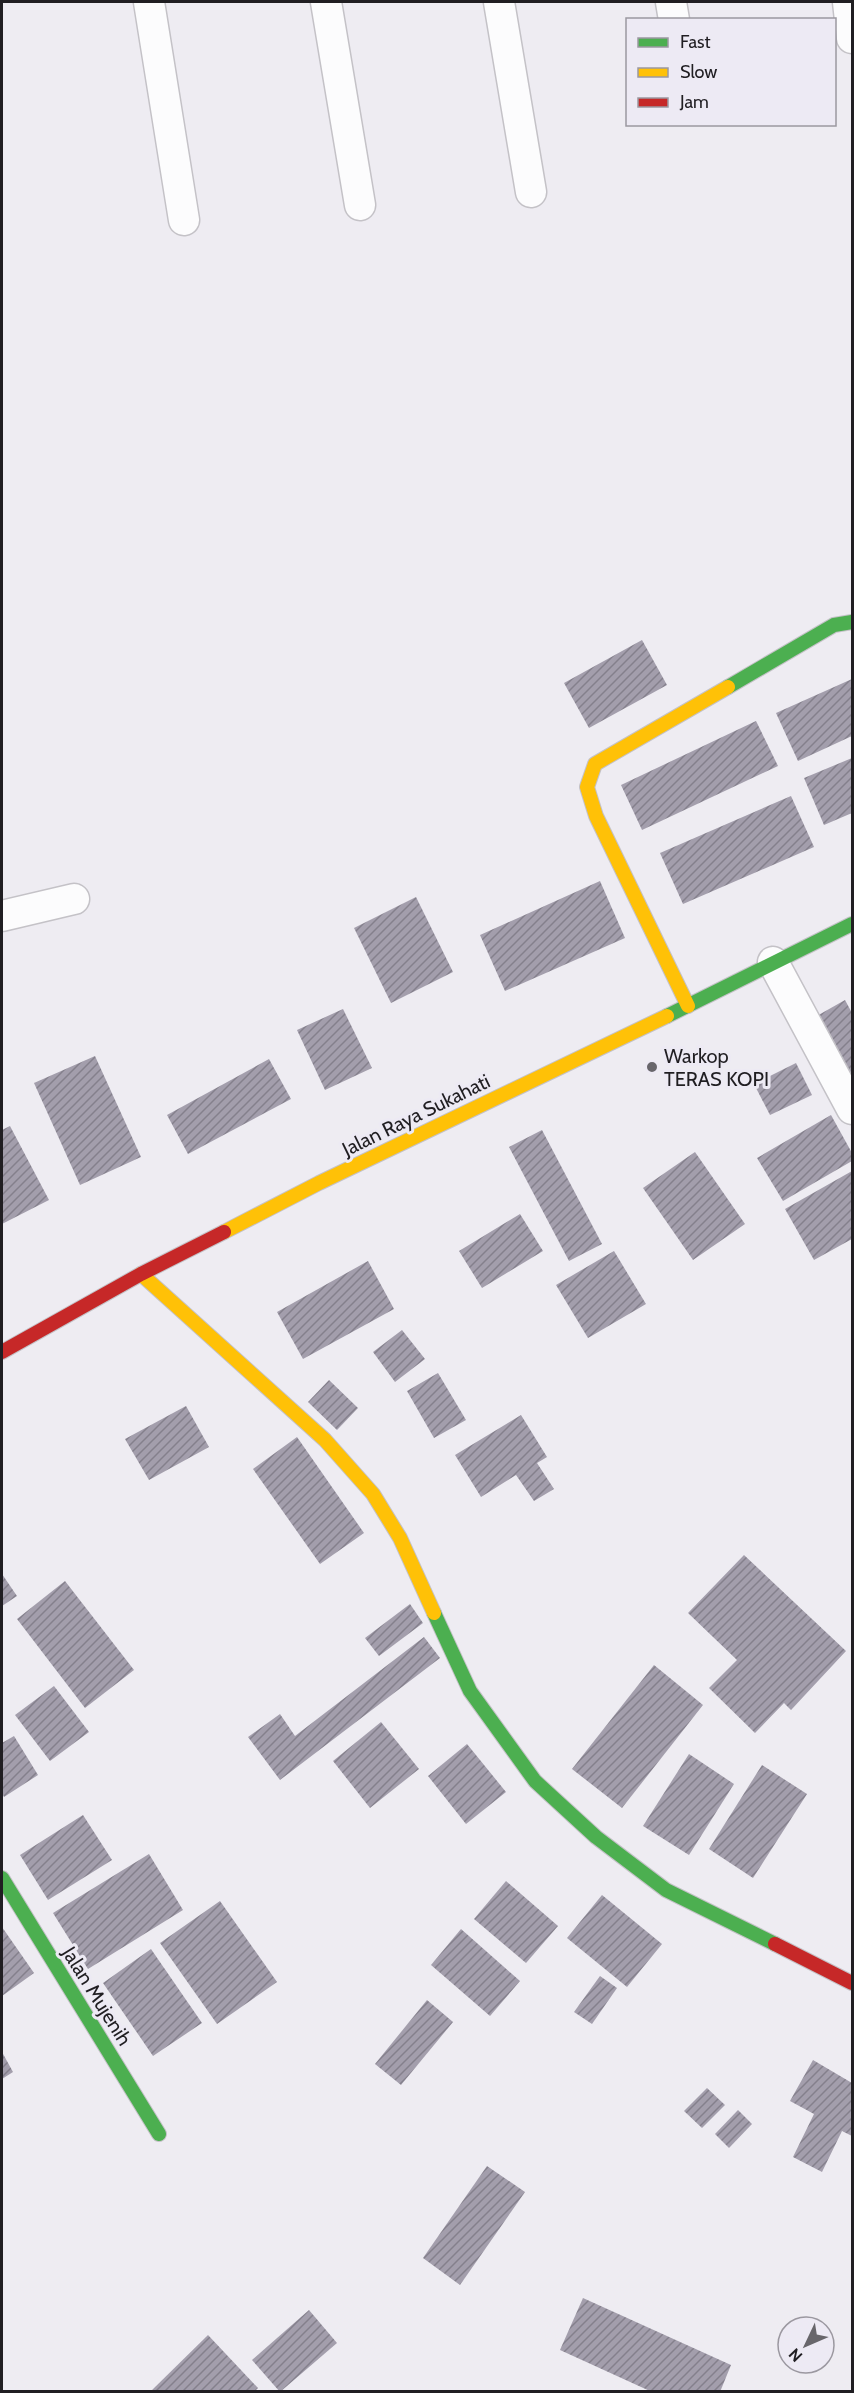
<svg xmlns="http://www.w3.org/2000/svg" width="854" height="2393" font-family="Cabin,sans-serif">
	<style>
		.building { fill: url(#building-hatch) }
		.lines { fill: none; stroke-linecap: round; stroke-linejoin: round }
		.street-casing { stroke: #c4c2c7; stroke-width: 33 }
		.fast-casing { stroke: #c4c2c7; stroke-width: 16 }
		.slow-casing { stroke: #c4c2c7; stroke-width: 16 }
		.jam-casing { stroke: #c4c2c7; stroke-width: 16 }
		.street { stroke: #fcfcfd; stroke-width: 30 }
		.fast { stroke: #4caf50; stroke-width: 14 }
		.slow { stroke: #ffc107; stroke-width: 14 }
		.jam { stroke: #c62828; stroke-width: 14 }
		.poi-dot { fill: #68666b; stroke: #edeaf4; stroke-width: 2 }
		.labels { text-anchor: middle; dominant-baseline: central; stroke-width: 6; stroke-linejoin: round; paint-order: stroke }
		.poi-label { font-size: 20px; fill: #201e22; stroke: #edeaf4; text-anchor: start }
		.street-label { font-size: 20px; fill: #201e22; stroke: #edeaf4 }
	</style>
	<defs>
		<pattern id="building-hatch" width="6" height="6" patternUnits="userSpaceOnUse" patternTransform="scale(1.5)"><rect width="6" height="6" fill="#a39eac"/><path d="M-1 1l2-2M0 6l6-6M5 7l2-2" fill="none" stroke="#84808c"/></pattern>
	</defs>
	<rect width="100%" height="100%" fill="#eeecf2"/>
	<!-- building -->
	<g class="building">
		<path d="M642 640 667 685 589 728 564 683Z"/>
		<path d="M852 679V736L798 761 776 713Z"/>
		<path d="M756 721 778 766 642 830 621 785Z"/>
		<path d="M852 758V813L824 825 804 778Z"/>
		<path d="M791 796 814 847 683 904 660 853Z"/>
		<path d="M600 881 625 938 505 991 480 935Z"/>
		<path d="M416 897 453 972 391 1003 354 928Z"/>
		<path d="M845 1000 852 1013V1084L815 1017Z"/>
		<path d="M343 1009 372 1068 325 1090 297 1030Z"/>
		<path d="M95 1056 141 1157 80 1185 34 1083Z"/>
		<path d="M269 1059 291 1099 188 1154 167 1115Z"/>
		<path d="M796 1063 812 1095 770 1115 754 1084Z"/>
		<path d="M831 1115 852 1153V1161L783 1201 757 1158Z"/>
		<path d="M10 1126 49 1200 2 1224V1130Z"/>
		<path d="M542 1130 602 1244 569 1261 509 1147Z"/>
		<path d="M695 1152 745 1224 693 1260 643 1188Z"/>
		<path d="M852 1171V1239L814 1260 785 1209Z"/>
		<path d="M520 1214 543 1251 482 1288 459 1251Z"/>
		<path d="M614 1251 646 1304 588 1338 556 1285Z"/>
		<path d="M368 1261 394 1309 303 1359 277 1312Z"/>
		<path d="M402 1330 425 1359 395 1382 373 1352Z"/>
		<path d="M438 1373 466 1420 434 1438 407 1391Z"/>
		<path d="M329 1380 358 1408 337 1430 308 1402Z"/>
		<path d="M186 1406 209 1447 149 1480 125 1439Z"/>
		<path d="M521 1415 547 1457 537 1463 554 1489 534 1501 516 1475 481 1497 455 1455Z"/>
		<path d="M297 1437 364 1533 320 1564 253 1469Z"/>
		<path d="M744 1555 846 1651 791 1710 784 1703 755 1733 709 1688 737 1660 688 1613Z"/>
		<path d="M2 1574 17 1596 2 1606Z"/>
		<path d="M65 1581 134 1670 85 1708 17 1619Z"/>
		<path d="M410 1604 423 1623 379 1656 365 1638Z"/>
		<path d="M424 1637 440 1658 280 1780 248 1737 280 1714 295 1736Z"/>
		<path d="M654 1665 703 1705 622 1808 572 1769Z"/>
		<path d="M54 1686 89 1732 50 1761 15 1715Z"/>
		<path d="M381 1722 419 1769 370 1808 333 1761Z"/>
		<path d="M14 1736 38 1775 4 1797 2 1793V1743Z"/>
		<path d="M467 1744 506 1792 466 1824 428 1776Z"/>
		<path d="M689 1754 734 1784 689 1855 643 1826Z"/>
		<path d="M762 1765 807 1794 753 1878 709 1849Z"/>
		<path d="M83 1815 112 1860 48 1900 20 1855Z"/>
		<path d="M149 1854 183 1910 88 1969 53 1913Z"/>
		<path d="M506 1881 558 1926 526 1963 474 1919Z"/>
		<path d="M602 1895 662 1944 627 1987 567 1938Z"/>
		<path d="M220 1901 277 1982 217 2024 160 1943Z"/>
		<path d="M2 1927 34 1973 2 1996Z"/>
		<path d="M461 1929 520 1981 490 2016 431 1965Z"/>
		<path d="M151 1949 202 2023 153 2056 103 1983Z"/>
		<path d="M600 1976 617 1988 592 2024 574 2012Z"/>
		<path d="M427 2000 453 2022 401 2085 375 2064Z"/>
		<path d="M2 2052 13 2072 2 2079Z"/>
		<path d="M813 2060 852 2083V2136L842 2131 822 2172 793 2157 814 2114 790 2101Z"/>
		<path d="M707 2088 725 2105 702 2128 684 2111Z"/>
		<path d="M738 2110 752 2124 729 2148 715 2134Z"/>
		<path d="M487 2166 525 2192 460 2285 423 2258Z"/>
		<path d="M583 2298 731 2365 720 2392H652L560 2350Z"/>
		<path d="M309 2310 337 2343 280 2392 252 2360Z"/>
		<path d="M208 2335 258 2388 254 2392H150Z"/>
	</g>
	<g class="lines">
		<!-- street casing -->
		<g class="street-casing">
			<g id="street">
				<path d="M149 2 184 220"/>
				<path d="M326 2 360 205"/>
				<path d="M499 2 531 192"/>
				<path d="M671 2 674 20"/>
				<path d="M848 2 852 38"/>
				<path d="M2 916 74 899"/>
				<path d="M773 962 852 1109"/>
			</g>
		</g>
		<!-- fast casing -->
		<g class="fast-casing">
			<g id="fast">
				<path d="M728 687 834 625 852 622"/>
				<path d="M667 1016 852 924"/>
				<path d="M434 1613 470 1691 535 1781 596 1837 666 1890 775 1944"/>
				<path d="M2 1878 159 2134"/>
			</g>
		</g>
		<!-- slow casing -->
		<g class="slow-casing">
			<g id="slow">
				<path d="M688 1006 596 816 587 787 595 764 728 687"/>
				<path d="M224 1232 319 1183 667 1016"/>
				<path d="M141 1274 325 1440 373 1494 400 1538 434 1613"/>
			</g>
		</g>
		<!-- jam casing -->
		<g class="jam-casing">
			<g id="jam">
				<path d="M2 1352 141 1274 224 1232"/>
				<path d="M775 1944 852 1983"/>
			</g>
		</g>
		<!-- street -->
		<use href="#street" class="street"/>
		<!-- fast -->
		<use href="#fast" class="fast"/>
		<!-- slow -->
		<use href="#slow" class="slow"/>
		<!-- jam -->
		<use href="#jam" class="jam"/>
	</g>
	<!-- markers -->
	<circle class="poi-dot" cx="652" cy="1067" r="6"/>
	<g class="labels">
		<!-- poi labels -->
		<g class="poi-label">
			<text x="664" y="1056">Warkop<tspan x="664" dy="23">TERAS KOPI</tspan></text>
		</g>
		<!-- street labels -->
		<g class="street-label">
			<text transform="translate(416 1115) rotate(-26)">Jalan Raya Sukahati</text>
			<text transform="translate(97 1996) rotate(58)">Jalan Mujenih</text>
		</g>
	</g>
	<!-- border -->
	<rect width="854" height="2393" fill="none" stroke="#201e22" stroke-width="6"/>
	<!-- legend -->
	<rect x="626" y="18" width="210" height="108" fill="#edeaf4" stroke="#9b98a0" stroke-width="1.5"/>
	<rect x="638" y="38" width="30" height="9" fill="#4caf50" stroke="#9b98a0" stroke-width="1.5"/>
	<text x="680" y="48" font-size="18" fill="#201e22">Fast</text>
	<rect x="638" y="68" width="30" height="9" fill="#ffc107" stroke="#9b98a0" stroke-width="1.5"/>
	<text x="680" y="78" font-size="18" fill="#201e22">Slow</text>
	<rect x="638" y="98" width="30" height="9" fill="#c62828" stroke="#9b98a0" stroke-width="1.5"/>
	<text x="680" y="108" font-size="18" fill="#201e22">Jam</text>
	<!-- north arrow -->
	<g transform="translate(806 2345) rotate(226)"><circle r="28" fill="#edeaf4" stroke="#9b98a0" stroke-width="1.5"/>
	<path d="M0-4.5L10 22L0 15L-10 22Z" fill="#68666b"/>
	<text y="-9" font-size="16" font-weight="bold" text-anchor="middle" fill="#201e22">N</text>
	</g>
</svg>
